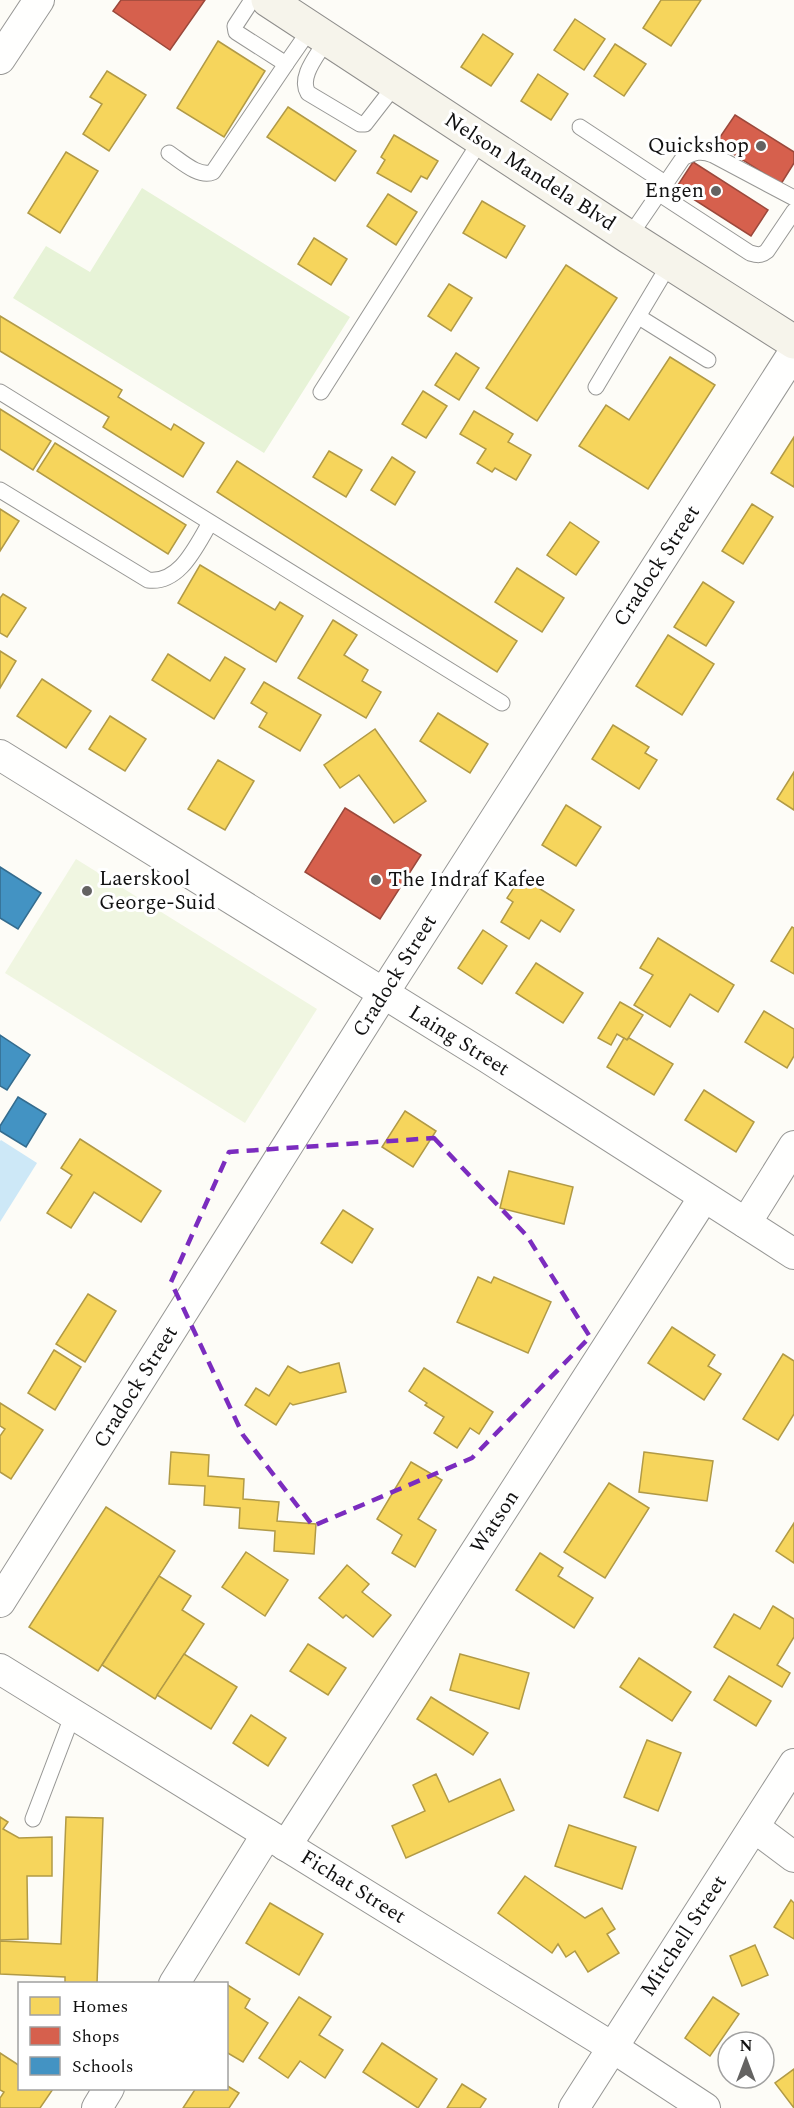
<svg xmlns="http://www.w3.org/2000/svg" width="794" height="2108" font-family="Spectral,serif">
	<style>
		.green { fill: #e7f3d7 }
		.pitch { fill: #f0f6e1 }
		.water { fill: #cde8f7 }
		.homes { fill: #f6d55c; stroke: #b19a46; stroke-width: 1.5 }
		.shops { fill: #d6604d; stroke: #9b483b; stroke-width: 1.5 }
		.schools { fill: #4393c3; stroke: #346c8e; stroke-width: 1.5 }
		.lines { fill: none; stroke-linecap: round; stroke-linejoin: round }
		.lane-casing { stroke: #979795; stroke-width: 17 }
		.street-casing { stroke: #979795; stroke-width: 32 }
		.secondary-casing { stroke: #8e8d8b; stroke-width: 35 }
		.lane { stroke: #fffffe; stroke-width: 15 }
		.street { stroke: #fffffe; stroke-width: 30 }
		.secondary { stroke: #f6f4eb; stroke-width: 33 }
		.marked { fill: none; stroke: #7b2cbf; stroke-width: 4.5; stroke-dasharray: 12 8; stroke-linejoin: round }
		.poi-dot { fill: #646362; stroke: #fff; stroke-width: 2 }
		.labels { text-anchor: middle; dominant-baseline: central; stroke-width: 6; stroke-linejoin: round; paint-order: stroke }
		.poi-label { font-size: 21px; fill: #111; stroke: #fff; text-anchor: end }
		.street-label { font-size: 21px; fill: #111; stroke: #fff }
	</style>
	<rect width="100%" height="100%" fill="#fdfcf7"/>
	<!-- green -->
	<path class="green" d="M142 188 350 317 264 453 13 298 46 246 90 272Z"/>
	<!-- pitch -->
	<path class="pitch" d="M76 859 317 1009 245 1123 5 973Z"/>
	<!-- water -->
	<path class="water" d="M1 1140 37 1163 0 1222V1141Z"/>
	<!-- homes -->
	<g class="homes">
		<path d="M661 0H701L671 46 643 28Z"/>
		<path d="M575 19 605 39 584 70 554 50Z"/>
		<path d="M483 34 513 54 491 86 461 67Z"/>
		<path d="M218 41 265 71 224 137 177 108Z"/>
		<path d="M615 44 646 64 624 96 594 76Z"/>
		<path d="M107 71 146 95 109 151 83 134 102 104 90 97Z"/>
		<path d="M538 74 568 94 551 120 521 101Z"/>
		<path d="M288 107 356 151 335 181 267 137Z"/>
		<path d="M394 135 438 161 427 179 421 176 411 192 377 173 385 160 381 157Z"/>
		<path d="M66 152 98 171 60 233 28 213Z"/>
		<path d="M388 194 417 212 396 245 367 226Z"/>
		<path d="M482 201 525 226 506 258 463 233Z"/>
		<path d="M314 238 347 259 331 285 298 264Z"/>
		<path d="M566 265 617 298 537 421 486 388Z"/>
		<path d="M449 284 472 298 451 331 428 316Z"/>
		<path d="M0 316 122 390 118 397 171 430 174 424 204 443 183 477 103 427 109 417 0 351Z"/>
		<path d="M456 353 479 368 459 400 435 385Z"/>
		<path d="M670 357 715 385 648 489 579 446 606 405 629 420Z"/>
		<path d="M423 391 447 406 426 438 402 424Z"/>
		<path d="M0 409 51 441 33 470 0 449Z"/>
		<path d="M474 411 513 434 508 442 531 455 516 480 495 468 492 472 477 463 486 449 460 434Z"/>
		<path d="M794 437V487L771 473Z"/>
		<path d="M55 443 186 525 168 554 37 471Z"/>
		<path d="M329 451 362 470 346 497 313 477Z"/>
		<path d="M392 457 415 472 395 505 371 490Z"/>
		<path d="M237 461 517 641 497 672 217 492Z"/>
		<path d="M752 504 773 517 743 564 722 551Z"/>
		<path d="M0 509 19 521 0 551Z"/>
		<path d="M570 522 599 542 576 575 547 555Z"/>
		<path d="M200 565 275 610 280 602 303 616 276 662 178 603Z"/>
		<path d="M517 568 564 598 542 632 495 602Z"/>
		<path d="M703 582 734 602 706 646 674 627Z"/>
		<path d="M3 594 26 608 7 637 0 633V598Z"/>
		<path d="M333 620 357 635 344 655 368 670 362 681 381 692 366 718 298 678Z"/>
		<path d="M668 635 714 664 682 715 636 686Z"/>
		<path d="M0 651 16 661 0 688Z"/>
		<path d="M168 654 210 681 225 657 245 669 214 719 152 680Z"/>
		<path d="M42 679 91 711 66 748 17 716Z"/>
		<path d="M264 682 321 715 300 751 259 727 267 713 251 703Z"/>
		<path d="M438 713 488 744 470 773 420 741Z"/>
		<path d="M110 716 146 739 125 771 89 749Z"/>
		<path d="M613 725 649 747 645 753 657 760 639 789 592 759Z"/>
		<path d="M375 729 426 801 394 823 359 775 340 788 324 765Z"/>
		<path d="M218 760 254 781 225 830 188 809Z"/>
		<path d="M794 772V810L777 799Z"/>
		<path d="M566 805 601 827 576 866 542 845Z"/>
		<path d="M521 877 574 910 560 932 541 920 529 939 501 922 513 902 507 898Z"/>
		<path d="M792 927 794 928V974L771 961Z"/>
		<path d="M483 930 507 946 482 984 458 968Z"/>
		<path d="M658 938 734 985 718 1012 690 994 670 1027 634 1005 653 975 640 968Z"/>
		<path d="M536 963 583 993 563 1023 516 993Z"/>
		<path d="M620 1002 643 1015 627 1040 617 1034 611 1045 598 1038Z"/>
		<path d="M764 1011 794 1029V1056L787 1068 745 1042Z"/>
		<path d="M624 1038 627 1040 629 1038 673 1064 654 1095 607 1067Z"/>
		<path d="M704 1090 754 1122 736 1152 685 1120Z"/>
		<path d="M405 1111 436 1131 413 1167 382 1147Z"/>
		<path d="M80 1139 161 1191 141 1222 94 1192 71 1228 47 1213 72 1175 61 1168Z"/>
		<path d="M509 1171 573 1187 564 1224 500 1208Z"/>
		<path d="M343 1210 373 1229 352 1263 321 1243Z"/>
		<path d="M478 1277 491 1283 494 1277 551 1302 528 1353 457 1322Z"/>
		<path d="M88 1294 116 1311 85 1362 56 1344Z"/>
		<path d="M672 1327 715 1355 708 1366 721 1374 704 1400 648 1363Z"/>
		<path d="M54 1350 81 1367 55 1410 28 1393Z"/>
		<path d="M783 1354 794 1361V1414L778 1440 743 1419Z"/>
		<path d="M339 1363 346 1392 293 1405 290 1403 276 1425 245 1405 256 1388 269 1396 288 1366 300 1373Z"/>
		<path d="M424 1368 493 1412 479 1434 470 1428 457 1448 434 1433 444 1417 425 1405 427 1403 409 1391Z"/>
		<path d="M0 1403 43 1430 11 1479 0 1472V1436L5 1429 0 1426Z"/>
		<path d="M171 1452 209 1455 208 1476 244 1479 243 1499 279 1502 277 1521 316 1524 314 1554 274 1551 275 1531 239 1528 240 1508 204 1505 205 1486 169 1484Z"/>
		<path d="M644 1452 713 1461 707 1501 639 1492Z"/>
		<path d="M411 1462 442 1480 418 1519 436 1530 415 1567 392 1553 402 1535 377 1519Z"/>
		<path d="M609 1483 649 1508 605 1578 564 1552Z"/>
		<path d="M106 1507 175 1551 98 1671 29 1627Z"/>
		<path d="M794 1523V1563L776 1551Z"/>
		<path d="M246 1552 288 1580 265 1616 222 1587Z"/>
		<path d="M540 1553 563 1568 558 1576 593 1598 574 1628 516 1590Z"/>
		<path d="M347 1565 369 1584 362 1592 391 1615 373 1637 346 1615 343 1618 319 1598Z"/>
		<path d="M159 1576 191 1596 182 1610 204 1624 155 1699 102 1665Z"/>
		<path d="M773 1606 794 1619V1637L777 1665 790 1673 782 1687 714 1647 734 1614 760 1629Z"/>
		<path d="M308 1644 346 1668 328 1695 290 1671Z"/>
		<path d="M184 1654 237 1687 211 1729 157 1695Z"/>
		<path d="M460 1654 529 1673 519 1709 450 1690Z"/>
		<path d="M639 1658 691 1692 672 1721 620 1687Z"/>
		<path d="M729 1676 771 1701 756 1726 714 1700Z"/>
		<path d="M431 1697 488 1733 473 1755 417 1719Z"/>
		<path d="M251 1715 286 1738 268 1766 233 1743Z"/>
		<path d="M647 1740 681 1753 658 1811 624 1797Z"/>
		<path d="M436 1774 449 1802 500 1779 514 1810 406 1858 392 1826 425 1811 413 1785Z"/>
		<path d="M0 1817 8 1822 3 1829 19 1838 52 1837V1876H27L28 1939 0 1940Z"/>
		<path d="M66 1817 103 1818 97 1984H65V1977L0 1974V1941L61 1944Z"/>
		<path d="M569 1825 636 1847 622 1889 555 1866Z"/>
		<path d="M525 1876 585 1918 602 1908 615 1929 607 1934 619 1953 588 1972 575 1951 566 1957 558 1944 552 1953 498 1913Z"/>
		<path d="M791 1900 794 1903V1939L774 1927Z"/>
		<path d="M270 1903 323 1934 299 1975 246 1943Z"/>
		<path d="M755 1945 768 1975 742 1986 730 1956Z"/>
		<path d="M226 1984 250 1999 245 2008 268 2023 243 2062 226 2052Z"/>
		<path d="M299 1997 331 2017 319 2035 343 2050 325 2078 300 2061 288 2078 259 2058Z"/>
		<path d="M713 1997 739 2014 710 2056 685 2038Z"/>
		<path d="M382 2043 437 2079 418 2108 363 2072Z"/>
		<path d="M0 2053 20 2066V2088L53 2089 40 2108H0V2098L4 2092 0 2090Z"/>
		<path d="M794 2069V2108L775 2083Z"/>
		<path d="M462 2084 486 2099 480 2108H447Z"/>
		<path d="M226 2085 239 2093 229 2108H183L196 2088H226Z"/>
	</g>
	<!-- shops -->
	<g class="shops">
		<path d="M121 0H205L170 50 113 11Z"/>
		<path d="M735 115 794 152V163L781 184 716 143Z"/>
		<path d="M693 162 768 210 751 236 676 188Z"/>
		<path d="M345 808 421 855 380 919 305 872Z"/>
	</g>
	<!-- schools -->
	<g class="schools">
		<path d="M0 867 41 893 18 929 0 918Z"/>
		<path d="M0 1035 30 1055 7 1090 0 1086Z"/>
		<path d="M18 1097 46 1114 26 1147 0 1131V1126Z"/>
	</g>
	<g class="lines">
		<!-- lane casing -->
		<g class="lane-casing">
			<g id="lane">
				<path d="M252 0 235 26 236 32 286 64 311 28"/>
				<path d="M327 39C319 54 298 76 308 93L360 124H365L396 84"/>
				<path d="M580 127 665 183"/>
				<path d="M169 153C181 161 199 178 213 172L286 64"/>
				<path d="M658 193 750 253C757 255 761 256 767 251L794 211"/>
				<path d="M629 237 683 158C694 152 701 150 713 155L794 198"/>
				<path d="M639 317 708 360"/>
				<path d="M596 387 670 263"/>
				<path d="M0 392 502 703"/>
				<path d="M321 392 481 140"/>
				<path d="M0 490 148 580C180 584 196 546 210 523"/>
				<path d="M33 1819 73 1714"/>
			</g>
		</g>
		<!-- street casing -->
		<g class="street-casing">
			<g id="street">
				<path d="M0 59 39 0"/>
				<path d="M0 755 488 1058 794 1254"/>
				<path d="M746 1223 794 1146"/>
				<path d="M0 1602 383 994 794 352"/>
				<path d="M0 1669 612 2047 705 2108"/>
				<path d="M754 1827 794 1857"/>
				<path d="M286 1846 704 1197"/>
				<path d="M174 1984 267 1834"/>
				<path d="M97 2108 109 2088"/>
				<path d="M574 2108 794 1764"/>
			</g>
		</g>
		<!-- secondary casing -->
		<g class="secondary-casing">
			<path id="secondary" d="M268 0 629 237 794 342"/>
		</g>
		<!-- lane -->
		<use href="#lane" class="lane"/>
		<!-- street -->
		<use href="#street" class="street"/>
		<!-- secondary -->
		<use href="#secondary" class="secondary"/>
	</g>
	<!-- marked area -->
	<path class="marked" d="M434 1138 527 1236 590 1337 472 1458 313 1526 243 1435 171 1282 229 1152Z"/>
	<!-- markers -->
	<g class="poi-dot">
		<circle cx="761" cy="146" r="6"/>
		<circle cx="716" cy="191" r="6"/>
		<circle cx="376" cy="880" r="6"/>
		<circle cx="87" cy="891" r="6"/>
	</g>
	<g class="labels">
		<!-- poi labels -->
		<g class="poi-label">
			<text x="749" y="146">Quickshop</text>
			<text x="704" y="191">Engen</text>
			<text x="99" y="879" text-anchor="start">Laerskool<tspan x="99" dy="24">George-Suid</tspan></text>
			<text x="388" y="880" text-anchor="start">The Indraf Kafee</text>
		</g>
		<!-- street labels -->
		<g class="street-label">
			<text transform="translate(530 172) rotate(33)">Nelson Mandela Blvd</text>
			<text transform="translate(657 566) rotate(-57)">Cradock Street</text>
			<text transform="translate(395 976) rotate(-58)">Cradock Street</text>
			<text transform="translate(459 1041) rotate(32)">Laing Street</text>
			<text transform="translate(136 1387) rotate(-58)">Cradock Street</text>
			<text transform="translate(495 1522) rotate(-57)">Watson</text>
			<text transform="translate(353 1887) rotate(32)">Fichat Street</text>
			<text transform="translate(684 1936) rotate(-57)">Mitchell Street</text>
		</g>
	</g>
	<!-- legend -->
	<rect x="18" y="1982" width="210" height="108" fill="#ffffff" stroke="#a0a0a0" stroke-width="1.5"/>
	<rect x="30" y="1997" width="30" height="18" fill="#f6d55c" stroke="#a0a0a0" stroke-width="1.5"/>
	<text x="72" y="2012" font-size="18" fill="#111111">Homes</text>
	<rect x="30" y="2027" width="30" height="18" fill="#d6604d" stroke="#a0a0a0" stroke-width="1.5"/>
	<text x="72" y="2042" font-size="18" fill="#111111">Shops</text>
	<rect x="30" y="2057" width="30" height="18" fill="#4393c3" stroke="#a0a0a0" stroke-width="1.5"/>
	<text x="72" y="2072" font-size="18" fill="#111111">Schools</text>
	<!-- north arrow -->
	<g transform="translate(746 2060)"><circle r="28" fill="#ffffff" stroke="#a0a0a0" stroke-width="1.5"/>
	<path d="M0-4.5L10 22L0 15L-10 22Z" fill="#646362"/>
	<text y="-9" font-size="16" font-weight="bold" text-anchor="middle" fill="#111111">N</text>
	</g>
</svg>
